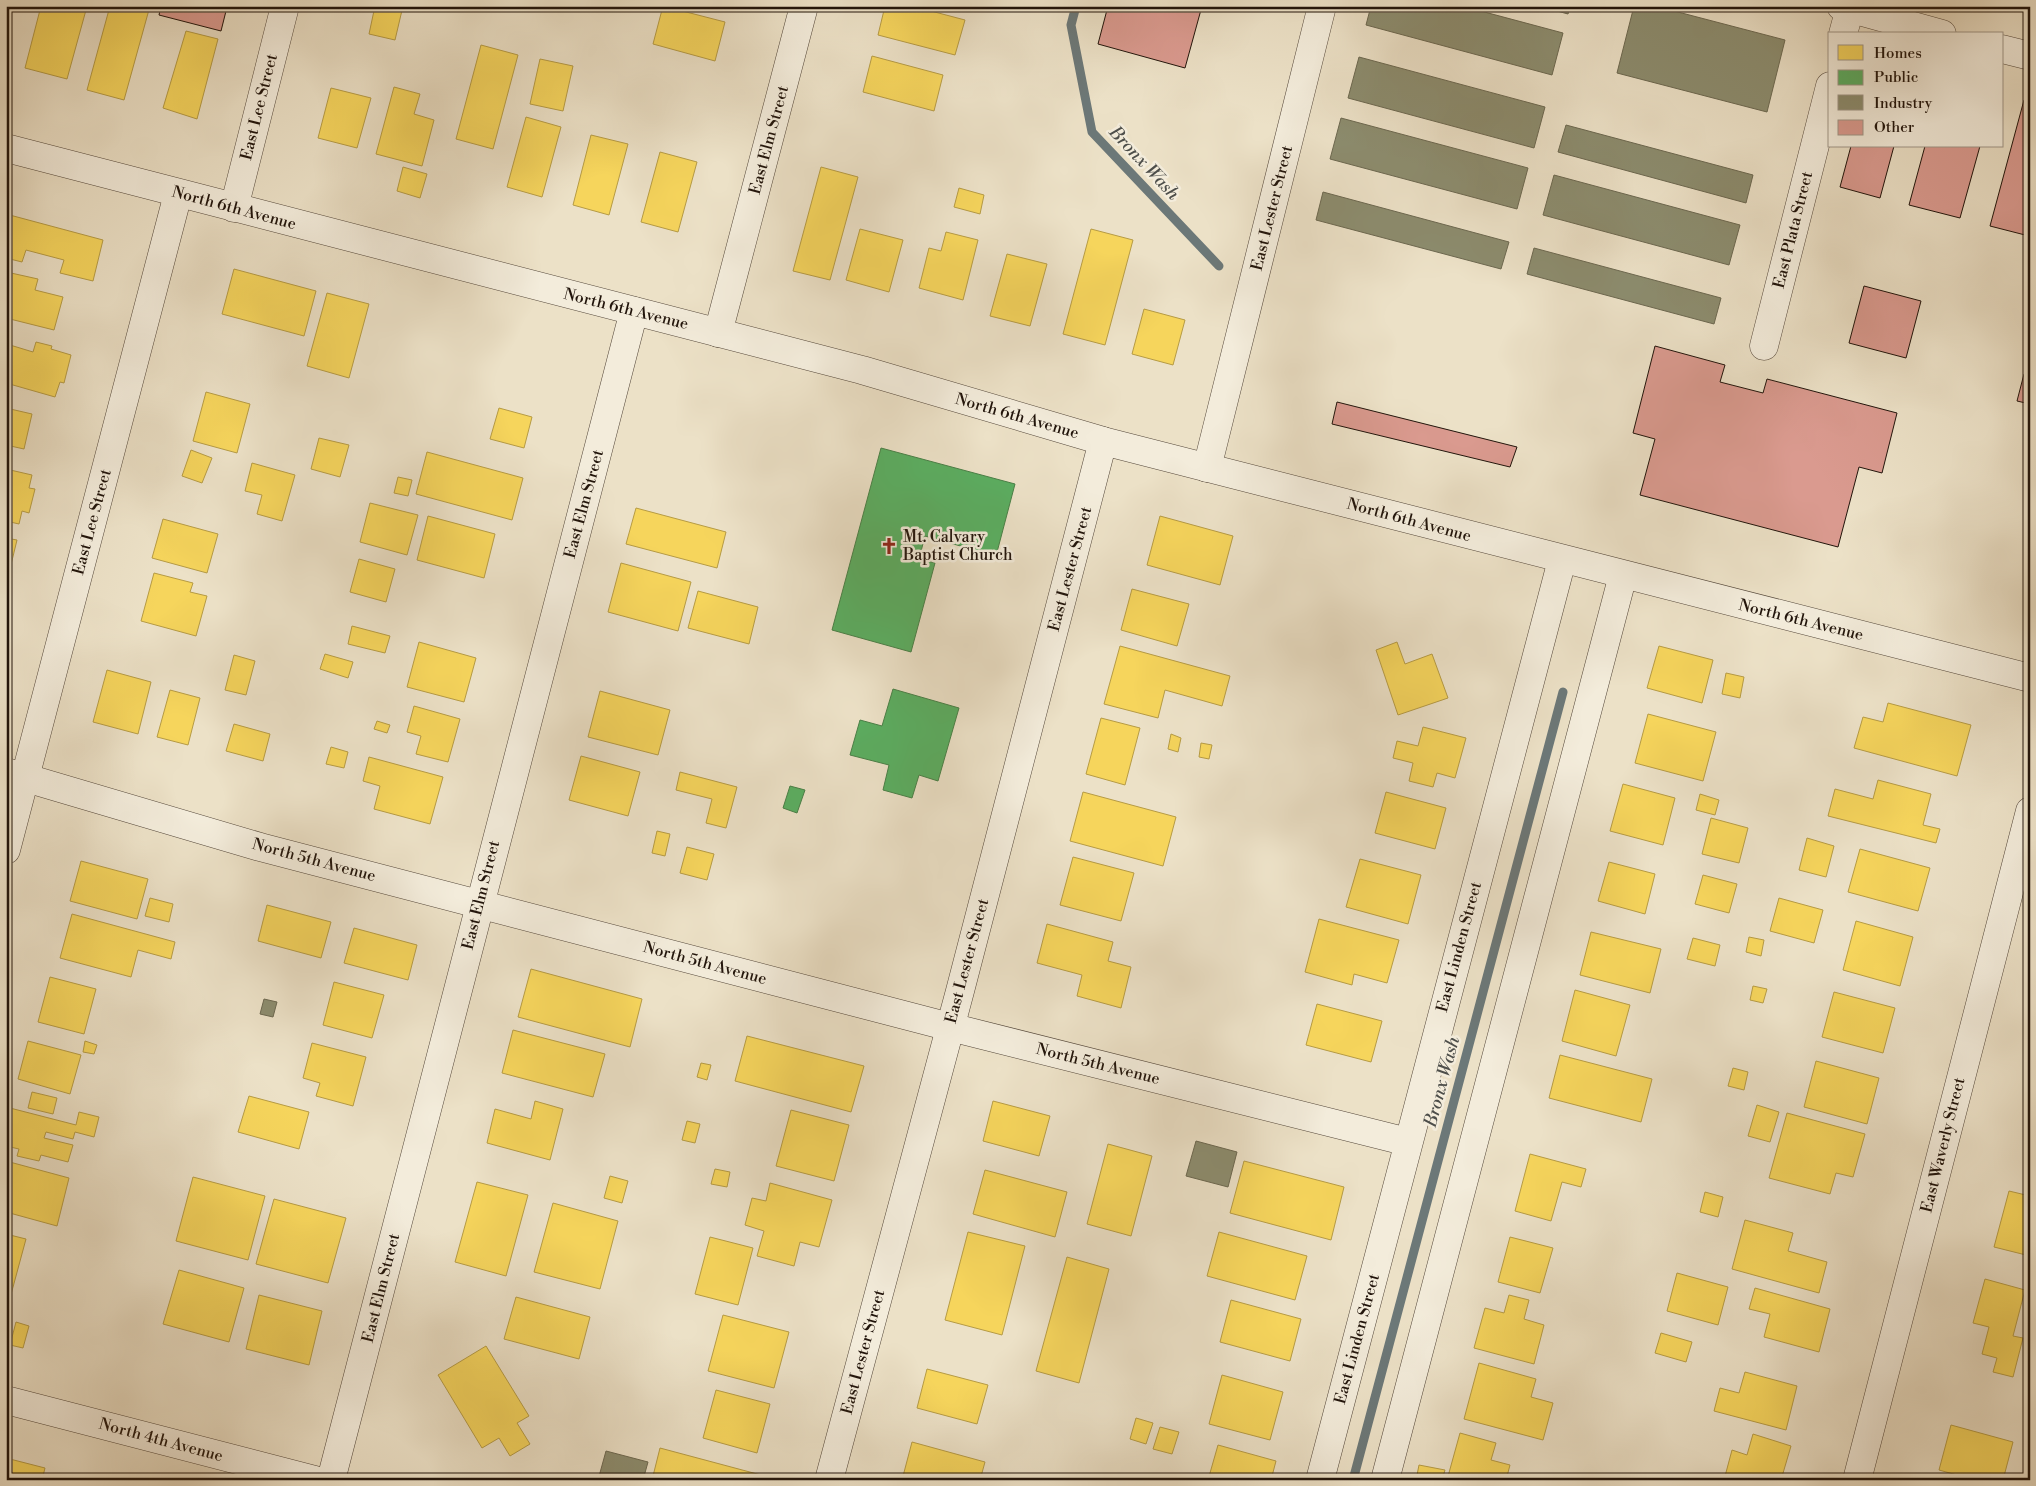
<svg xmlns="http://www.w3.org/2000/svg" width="2036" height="1486" font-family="'Libre Bodoni',serif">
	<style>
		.homes { fill: #f6d55c; stroke: #b69b44 }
		.public { fill: #5aae61; stroke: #498047 }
		.industry { fill: #8c8c6e; stroke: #6c6850 }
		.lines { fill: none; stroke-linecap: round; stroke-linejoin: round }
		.stream { stroke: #6c7878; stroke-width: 9 }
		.building { fill: #da9a8f; stroke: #21140b }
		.minor-casing { stroke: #54473a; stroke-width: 29 }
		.tertiary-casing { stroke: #54473a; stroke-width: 29 }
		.minor { stroke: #f3ecdb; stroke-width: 28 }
		.tertiary { stroke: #f3ecdb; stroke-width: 28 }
		.labels { text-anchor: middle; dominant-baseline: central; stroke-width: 5; stroke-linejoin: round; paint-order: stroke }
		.street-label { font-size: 16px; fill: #21140b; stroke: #f3ecdb }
		.poi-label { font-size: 16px; fill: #21140b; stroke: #f3ecdb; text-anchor: start }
		.water-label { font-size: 18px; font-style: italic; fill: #4d4e4a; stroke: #f3ecdb }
	</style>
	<rect width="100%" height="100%" fill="#ece1c7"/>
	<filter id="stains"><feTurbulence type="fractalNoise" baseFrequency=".004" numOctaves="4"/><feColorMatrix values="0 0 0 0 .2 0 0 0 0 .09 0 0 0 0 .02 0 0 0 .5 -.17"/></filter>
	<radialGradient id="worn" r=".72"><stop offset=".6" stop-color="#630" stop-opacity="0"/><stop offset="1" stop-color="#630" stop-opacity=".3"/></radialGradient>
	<!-- homes -->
	<g class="homes">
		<path d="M41 6H71L86 10 67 79 25 68Z"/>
		<path d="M110 6H150L124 100 87 90Z"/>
		<path d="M375 6H403L395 40 369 34Z"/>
		<path d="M663 6 725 22 715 61 653 44Z"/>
		<path d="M885 6H912L965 20 955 55 878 35Z"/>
		<path d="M186 31 218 39 197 119 163 108Z"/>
		<path d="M481 45 518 55 493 149 456 139Z"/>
		<path d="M872 56 943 75 934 111 863 92Z"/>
		<path d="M540 59 573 66 563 111 530 104Z"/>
		<path d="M394 87 420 94 414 114 434 120 422 166 376 154Z"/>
		<path d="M331 88 371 98 357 148 318 138Z"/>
		<path d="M526 117 561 127 542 197 507 187Z"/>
		<path d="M591 135 628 144 609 215 573 205Z"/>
		<path d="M660 152 697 162 678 232 641 222Z"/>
		<path d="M403 167 427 174 420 198 397 191Z"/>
		<path d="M821 167 858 177 830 280 793 271Z"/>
		<path d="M959 188 984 195 980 214 954 207Z"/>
		<path d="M6 214 103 240 93 281 60 273 64 260 26 250 22 262 6 258Z"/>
		<path d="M860 229 903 240 889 292 846 280Z"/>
		<path d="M1091 229 1133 240 1105 345 1063 334Z"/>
		<path d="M946 232 978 240 963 300 919 288 929 248 941 251Z"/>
		<path d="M1007 254 1047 264 1030 326 990 316Z"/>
		<path d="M234 269 316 291 304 336 222 314Z"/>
		<path d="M11 273 38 279 35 290 63 297 54 330 6 318V282H8Z"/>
		<path d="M327 293 369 304 349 378 307 366Z"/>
		<path d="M1144 309 1185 320 1173 365 1132 354Z"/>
		<path d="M36 342 52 346 51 349 71 355 64 383 60 382 55 397 6 383V353L10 345 33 352Z"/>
		<path d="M206 392 250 404 237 453 193 441Z"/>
		<path d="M6 408 32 414 24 449 6 445Z"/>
		<path d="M499 408 532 417 524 448 490 439Z"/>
		<path d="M319 438 349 445 340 477 311 469Z"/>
		<path d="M191 450 212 458 202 483 182 476Z"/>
		<path d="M427 452 523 478 512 520 416 494Z"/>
		<path d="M252 463 295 475 282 521 257 514 262 495 245 491Z"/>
		<path d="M6 469 32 475 29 488 35 489 29 513 22 511 19 524 6 521Z"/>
		<path d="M398 477 412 480 408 496 394 493Z"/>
		<path d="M370 503 418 515 407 555 360 542Z"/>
		<path d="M636 508 726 532 717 568 626 544Z"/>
		<path d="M428 516 495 534 484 578 417 560Z"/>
		<path d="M1160 516 1233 536 1220 585 1147 565Z"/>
		<path d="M163 519 218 534 207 573 152 558Z"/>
		<path d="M6 538 17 540 8 577 6 576Z"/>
		<path d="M359 559 395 569 386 602 350 592Z"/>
		<path d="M621 563 691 582 678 631 608 612Z"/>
		<path d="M154 573 193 583 190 592 207 596 196 636 141 621Z"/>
		<path d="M1132 589 1189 604 1177 646 1121 630Z"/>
		<path d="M698 591 758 607 749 644 688 628Z"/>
		<path d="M352 626 390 636 385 653 348 644Z"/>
		<path d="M419 642 476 658 464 702 407 687Z"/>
		<path d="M1397 642 1405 664 1432 654 1448 698 1398 715 1376 650Z"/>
		<path d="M1120 646 1230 676 1222 706 1165 690 1158 718 1104 704Z"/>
		<path d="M1659 646 1713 660 1702 703 1647 688Z"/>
		<path d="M325 654 353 662 348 678 320 669Z"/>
		<path d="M234 655 255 661 246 695 225 690Z"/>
		<path d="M107 670 151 682 138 734 93 722Z"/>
		<path d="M1726 673 1744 677 1740 698 1722 694Z"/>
		<path d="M170 690 200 698 188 745 157 737Z"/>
		<path d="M600 691 670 710 658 755 588 737Z"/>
		<path d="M1888 703 1971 725 1957 776 1854 748 1863 717 1883 722Z"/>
		<path d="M414 706 460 719 448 762 416 754 421 736 407 732Z"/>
		<path d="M1648 714 1716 732 1703 781 1635 763Z"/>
		<path d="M1101 718 1140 728 1125 785 1086 774Z"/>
		<path d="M377 721 390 725 387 733 374 729Z"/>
		<path d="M234 724 270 734 263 761 226 751Z"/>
		<path d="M1423 727 1466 738 1455 778 1437 773 1433 787 1409 781 1413 763 1393 758 1397 741 1418 746Z"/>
		<path d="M1171 734 1181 738 1178 752 1168 749Z"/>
		<path d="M1201 743 1212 745 1209 759 1199 757Z"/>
		<path d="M331 747 348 752 344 768 326 764Z"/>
		<path d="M581 756 640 772 628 816 569 800Z"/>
		<path d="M369 757 443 777 430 824 374 809 380 786 363 781Z"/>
		<path d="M680 772 737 787 726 828 706 823 712 799 676 790Z"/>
		<path d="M1878 780 1931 794 1923 825 1940 829 1936 843 1828 816 1835 789 1873 799Z"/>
		<path d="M1623 784 1675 798 1663 845 1610 831Z"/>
		<path d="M1083 792 1176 817 1163 866 1070 841Z"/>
		<path d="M1386 792 1446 808 1435 849 1375 833Z"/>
		<path d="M1700 794 1719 800 1715 815 1696 810Z"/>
		<path d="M1711 818 1748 828 1739 863 1702 854Z"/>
		<path d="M657 831 670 834 665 856 652 853Z"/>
		<path d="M1807 838 1834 846 1826 877 1799 870Z"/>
		<path d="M687 847 714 854 707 880 680 873Z"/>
		<path d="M1860 849 1930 868 1918 911 1848 892Z"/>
		<path d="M1073 857 1134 873 1121 921 1060 905Z"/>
		<path d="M1360 859 1421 875 1408 924 1346 907Z"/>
		<path d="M81 861 148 879 137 919 70 901Z"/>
		<path d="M1609 862 1655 874 1645 914 1598 901Z"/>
		<path d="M1703 875 1737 884 1729 913 1695 904Z"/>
		<path d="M150 898 173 904 169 922 145 916Z"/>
		<path d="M1779 898 1823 910 1814 943 1770 931Z"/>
		<path d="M267 905 331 922 321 958 258 941Z"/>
		<path d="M72 914 175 942 171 959 138 950 131 977 60 958Z"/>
		<path d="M1319 919 1399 940 1387 983 1354 974 1352 985 1305 972Z"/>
		<path d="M1856 921 1913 937 1900 986 1843 970Z"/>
		<path d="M1047 924 1113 942 1108 961 1131 967 1121 1008 1077 996 1082 975 1037 963Z"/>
		<path d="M354 928 417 945 408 980 344 963Z"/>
		<path d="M1591 932 1661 949 1650 993 1580 975Z"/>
		<path d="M1749 937 1764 940 1761 956 1746 952Z"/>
		<path d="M1693 938 1720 945 1715 966 1687 959Z"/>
		<path d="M531 969 642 999 630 1047 518 1017Z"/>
		<path d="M50 977 96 989 84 1034 38 1022Z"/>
		<path d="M334 982 384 995 372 1038 323 1025Z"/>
		<path d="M1753 986 1767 989 1763 1003 1750 1000Z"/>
		<path d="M1575 990 1630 1005 1616 1056 1562 1041Z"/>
		<path d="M1834 992 1895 1008 1883 1053 1822 1037Z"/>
		<path d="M1317 1004 1382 1021 1371 1062 1306 1045Z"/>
		<path d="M513 1030 605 1054 593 1097 502 1073Z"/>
		<path d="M747 1036 864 1066 851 1112 735 1081Z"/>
		<path d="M28 1041 81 1055 70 1094 18 1079Z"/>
		<path d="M85 1041 97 1045 94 1054 83 1052Z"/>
		<path d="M312 1043 366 1057 353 1106 316 1096 320 1083 303 1078Z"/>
		<path d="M1560 1055 1652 1079 1641 1122 1549 1098Z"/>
		<path d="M1816 1061 1879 1078 1867 1124 1804 1107Z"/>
		<path d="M701 1063 711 1065 707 1080 697 1077Z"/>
		<path d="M1733 1068 1748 1072 1744 1090 1728 1086Z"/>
		<path d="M32 1092 57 1098 53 1114 28 1108Z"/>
		<path d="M249 1096 309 1112 299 1149 238 1132Z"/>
		<path d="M535 1101 563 1109 550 1160 487 1143 495 1109 531 1119Z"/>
		<path d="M993 1101 1050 1116 1039 1156 983 1141Z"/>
		<path d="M1757 1105 1779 1112 1770 1142 1748 1136Z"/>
		<path d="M10 1108 76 1125 79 1112 99 1117 94 1137 75 1132 73 1139 46 1132 44 1138 73 1145 68 1162 41 1155 39 1161 17 1156 19 1149 6 1146V1123Z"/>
		<path d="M791 1110 849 1125 834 1181 776 1166Z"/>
		<path d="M1787 1113 1865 1134 1853 1177 1836 1173 1830 1194 1769 1178Z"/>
		<path d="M687 1121 700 1124 695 1143 682 1140Z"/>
		<path d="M1108 1144 1152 1156 1131 1236 1087 1224Z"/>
		<path d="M1530 1154 1586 1169 1581 1187 1562 1182 1551 1221 1515 1211Z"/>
		<path d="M6 1161 69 1178 57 1226 6 1212Z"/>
		<path d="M1244 1161 1344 1187 1331 1240 1230 1213Z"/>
		<path d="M715 1169 730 1172 727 1187 711 1184Z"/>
		<path d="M985 1170 1067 1192 1055 1237 973 1214Z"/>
		<path d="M610 1176 628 1181 622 1203 604 1198Z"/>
		<path d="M193 1177 265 1196 248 1260 176 1241Z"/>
		<path d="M477 1182 528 1195 506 1276 455 1262Z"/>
		<path d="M770 1183 832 1200 819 1247 800 1242 794 1266 757 1256 764 1231 745 1225 752 1198 766 1201Z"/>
		<path d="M2009 1191 2030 1196V1256L1994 1247Z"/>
		<path d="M1705 1192 1723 1197 1718 1217 1700 1212Z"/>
		<path d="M274 1199 346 1218 328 1283 256 1264Z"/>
		<path d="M553 1203 618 1221 600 1289 534 1272Z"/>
		<path d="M1745 1220 1793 1233 1788 1251 1827 1262 1819 1293 1732 1269Z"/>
		<path d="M968 1232 1025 1246 1002 1335 945 1320Z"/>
		<path d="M1219 1232 1307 1256 1295 1300 1207 1276Z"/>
		<path d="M6 1234 26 1239 6 1313Z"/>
		<path d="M710 1237 753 1248 738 1305 695 1294Z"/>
		<path d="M1510 1237 1553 1248 1540 1293 1498 1282Z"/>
		<path d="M1067 1257 1109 1269 1079 1383 1036 1371Z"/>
		<path d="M179 1270 244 1288 229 1342 163 1324Z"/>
		<path d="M1677 1273 1728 1287 1718 1325 1667 1311Z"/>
		<path d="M1985 1279 2025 1290 2013 1336 2023 1338 2013 1377 1993 1372 1997 1358 1982 1354 1989 1327 1973 1323Z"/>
		<path d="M1755 1288 1830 1309 1819 1352 1764 1337 1770 1314 1749 1309Z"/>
		<path d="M259 1295 322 1311 309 1365 246 1349Z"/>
		<path d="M1509 1295 1529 1300 1524 1319 1544 1325 1534 1364 1474 1348 1485 1308 1504 1313Z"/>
		<path d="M516 1297 590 1317 579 1359 504 1339Z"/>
		<path d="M1231 1300 1301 1319 1290 1361 1220 1342Z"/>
		<path d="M723 1315 789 1332 774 1388 708 1371Z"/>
		<path d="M16 1322 29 1326 23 1348 10 1345Z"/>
		<path d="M1661 1333 1692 1342 1686 1362 1655 1353Z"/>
		<path d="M486 1346 529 1416 517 1423 530 1444 510 1456 499 1438 482 1448 438 1375Z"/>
		<path d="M1479 1363 1536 1379 1531 1397 1553 1403 1543 1440 1464 1419Z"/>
		<path d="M927 1369 988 1385 977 1424 917 1408Z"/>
		<path d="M1745 1372 1797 1386 1786 1430 1714 1411 1720 1388 1739 1393Z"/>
		<path d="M1222 1375 1283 1392 1270 1440 1209 1424Z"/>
		<path d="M716 1390 770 1404 757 1453 703 1438Z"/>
		<path d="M1136 1418 1153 1423 1146 1444 1130 1439Z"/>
		<path d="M1951 1425 2013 1442 2003 1480H1975L1939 1470Z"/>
		<path d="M1160 1427 1179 1432 1172 1454 1153 1449Z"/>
		<path d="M1460 1433 1496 1443 1491 1460 1510 1465 1506 1480H1447Z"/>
		<path d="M1753 1434 1791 1446 1781 1480H1724L1732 1450 1747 1455Z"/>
		<path d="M912 1442 985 1462 980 1480H902Z"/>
		<path d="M1218 1445 1276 1461 1271 1480H1208Z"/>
		<path d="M660 1448 761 1475 759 1480H652Z"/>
		<path d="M6 1458 45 1468 42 1480H6Z"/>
		<path d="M1419 1465 1445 1470 1442 1480H1416Z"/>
	</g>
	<!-- public -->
	<g class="public">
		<path d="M881 448 1015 484 996 556 925 536 919 559 935 563 911 652 832 630Z"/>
		<path d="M893 689 959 708 938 781 919 775 912 798 883 790 889 765 850 755 860 720 882 726Z"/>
		<path d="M790 786 805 790 797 813 783 808Z"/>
	</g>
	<!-- industry -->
	<g class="industry">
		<path d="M1371 6H1462L1563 33 1552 75 1366 25Z"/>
		<path d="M1539 6H1571L1568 14Z"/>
		<path d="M1634 6H1655L1785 40 1767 112 1617 73Z"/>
		<path d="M1359 57 1545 107 1534 148 1348 98Z"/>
		<path d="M1341 118 1528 168 1517 209 1330 159Z"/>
		<path d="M1566 125 1753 175 1746 203 1558 152Z"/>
		<path d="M1554 175 1740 225 1729 265 1543 215Z"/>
		<path d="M1323 192 1509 242 1501 269 1316 220Z"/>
		<path d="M1534 248 1721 298 1714 324 1527 274Z"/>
		<path d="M264 999 277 1002 273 1017 260 1014Z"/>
		<path d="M1196 1141 1237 1152 1228 1187 1186 1176Z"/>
		<path d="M606 1451 648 1462 643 1480H598Z"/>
	</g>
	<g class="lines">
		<!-- stream -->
		<g class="stream">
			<path d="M1076 6 1071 25 1092 132 1219 266"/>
			<path d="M1353 1480 1563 692"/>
		</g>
	</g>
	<!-- building -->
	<g class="building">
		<path d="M161 6H223L227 7 221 31 159 15Z"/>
		<path d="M1108 6H1202L1185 68 1098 44Z"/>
		<path d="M2024 100 2030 102 2029 236 1990 226Z"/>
		<path d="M1851 146H1894L1880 198 1840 187Z"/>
		<path d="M1925 146H1980L1960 218 1909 205Z"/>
		<path d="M1864 286 1921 301 1906 358 1849 343Z"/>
		<path d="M1655 346 1725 365 1720 382 1763 393 1767 379 1897 413 1882 473 1859 467 1838 547 1640 495 1655 439 1633 433Z"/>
		<path d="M2024 374 2030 376V404L2017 401Z"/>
		<path d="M1337 402 1517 447 1510 467 1332 424Z"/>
	</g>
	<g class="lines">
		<!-- minor casing -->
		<g class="minor-casing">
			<g id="minor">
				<path d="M1841 6 1942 34"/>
				<path d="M1843 34 1850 8"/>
				<path d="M2002 49 2030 56"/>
				<path d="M234 208 285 6"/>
				<path d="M718 333 804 6"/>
				<path d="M1764 346 1830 86"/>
				<path d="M1207 468 1322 6"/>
				<path d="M6 772 260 847 950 1027 1408 1142"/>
				<path d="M6 850 178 194"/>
				<path d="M6 1400 315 1480"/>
				<path d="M331 1480 634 311"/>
				<path d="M829 1480 960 991 1103 441"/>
				<path d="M1320 1480 1562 560"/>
				<path d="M1385 1480 1623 575"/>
				<path d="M1857 1480 2030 811"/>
			</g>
		</g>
		<!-- tertiary casing -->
		<g class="tertiary-casing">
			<path id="tertiary" d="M6 148 862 370 1103 441 2030 678"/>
		</g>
		<!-- minor -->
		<use href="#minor" class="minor"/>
		<!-- tertiary -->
		<use href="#tertiary" class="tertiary"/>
	</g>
	<!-- icons -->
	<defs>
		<g id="church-bare" transform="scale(1.35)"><path d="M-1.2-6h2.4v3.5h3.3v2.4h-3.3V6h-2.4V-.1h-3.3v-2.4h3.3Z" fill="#8f2418" stroke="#f3ecdb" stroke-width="2.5" paint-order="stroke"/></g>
	</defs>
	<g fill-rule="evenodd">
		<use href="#church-bare" x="889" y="546"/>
	</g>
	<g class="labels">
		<!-- street labels -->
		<g class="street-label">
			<text transform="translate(259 107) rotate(-76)">East Lee Street</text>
			<text transform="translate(769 140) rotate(-75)">East Elm Street</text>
			<text transform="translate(234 208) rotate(15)">North 6th Avenue</text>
			<text transform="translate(1272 208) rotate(-76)">East Lester Street</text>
			<text transform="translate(1793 230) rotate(-76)">East Plata Street</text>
			<text transform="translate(626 309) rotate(14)">North 6th Avenue</text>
			<text transform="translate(1017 416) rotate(16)">North 6th Avenue</text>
			<text transform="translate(584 504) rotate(-75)">East Elm Street</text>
			<text transform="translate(1409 520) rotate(15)">North 6th Avenue</text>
			<text transform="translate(92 522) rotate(-75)">East Lee Street</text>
			<text transform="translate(1070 569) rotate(-75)">East Lester Street</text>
			<text transform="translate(1801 620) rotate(14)">North 6th Avenue</text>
			<text transform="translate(314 860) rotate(15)">North 5th Avenue</text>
			<text transform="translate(481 895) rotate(-76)">East Elm Street</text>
			<text transform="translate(1459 947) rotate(-75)">East Linden Street</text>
			<text transform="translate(967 961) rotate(-75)">East Lester Street</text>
			<text transform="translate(705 963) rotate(15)">North 5th Avenue</text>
			<text transform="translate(1098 1064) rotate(14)">North 5th Avenue</text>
			<text transform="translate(1943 1145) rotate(-76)">East Waverly Street</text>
			<text transform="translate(381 1288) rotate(-76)">East Elm Street</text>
			<text transform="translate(1357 1339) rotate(-75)">East Linden Street</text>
			<text transform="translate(863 1352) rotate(-75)">East Lester Street</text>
			<text transform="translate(161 1440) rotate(15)">North 4th Avenue</text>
		</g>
		<!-- poi labels -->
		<g class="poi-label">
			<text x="903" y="537">Mt. Calvary<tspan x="903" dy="18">Baptist Church</tspan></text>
		</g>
		<!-- water labels -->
		<g class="water-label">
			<text transform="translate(1144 163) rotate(47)">Bronx Wash</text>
			<text transform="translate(1442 1082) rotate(-75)">Bronx Wash</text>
		</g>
	</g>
	<!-- margin -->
	<rect width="2036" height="1486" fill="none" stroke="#ece1c7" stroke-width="25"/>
	<rect x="8" y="8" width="2021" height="1471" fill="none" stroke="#21140b" stroke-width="2.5"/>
	<rect x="12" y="12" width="2011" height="1461" fill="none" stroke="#21140b"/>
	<!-- legend -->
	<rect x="1828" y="32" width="175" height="115" fill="#f3ecdb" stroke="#9f9688"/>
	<rect x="1838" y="45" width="25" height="15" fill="#f6d55c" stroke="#9f9688"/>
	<text x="1874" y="58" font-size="15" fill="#21140b">Homes</text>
	<rect x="1838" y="70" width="25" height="15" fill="#5aae61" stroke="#9f9688"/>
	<text x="1874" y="82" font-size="15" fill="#21140b">Public</text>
	<rect x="1838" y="95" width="25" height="15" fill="#8c8c6e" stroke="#9f9688"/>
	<text x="1874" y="108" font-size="15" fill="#21140b">Industry</text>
	<rect x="1838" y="120" width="25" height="15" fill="#da9a8f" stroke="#9f9688"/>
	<text x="1874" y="132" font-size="15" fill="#21140b">Other</text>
	<rect width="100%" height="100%" filter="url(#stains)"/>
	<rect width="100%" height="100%" fill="url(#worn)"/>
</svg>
